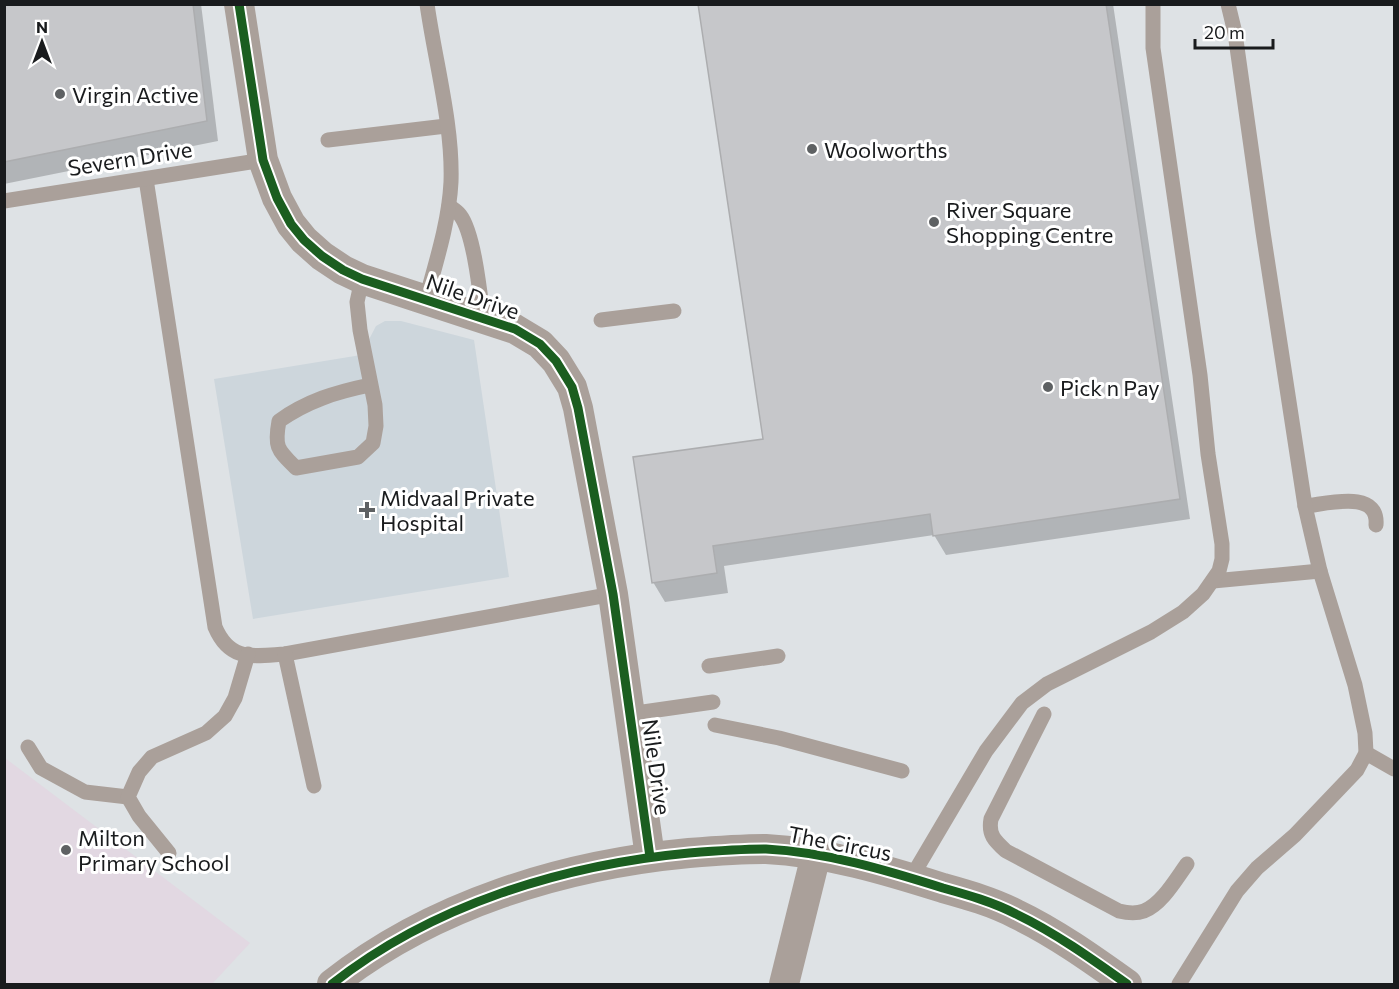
<svg xmlns="http://www.w3.org/2000/svg" width="1399" height="989" font-family="Commissioner,sans-serif">
	<style>
		.built { fill: #cdd6dc }
		.education { fill: #e2d8e2 }
		.shadow { fill: #0003 }
		.building { fill: #c6c7ca; stroke: #acadaf; stroke-width: 1.5 }
		.lines { fill: none; stroke-linecap: round; stroke-linejoin: round }
		.lane { stroke: #aaa09a; stroke-width: 15 }
		.street { stroke: #aaa09a; stroke-width: 30 }
		.cycleway-casing { stroke: #fff; stroke-width: 13 }
		.cycleway { stroke: #1b5e20; stroke-width: 9 }
		.poi-dot { fill: #5e6163; stroke: #fff; stroke-width: 2 }
		.labels { text-anchor: middle; dominant-baseline: central; stroke-width: 6; stroke-linejoin: round; paint-order: stroke }
		.poi-label { font-size: 22px; fill: #191b1d; stroke: #fff; text-anchor: start }
		.street-label { font-size: 22px; fill: #191b1d; stroke: #fff }
	</style>
	<rect width="100%" height="100%" fill="#dee2e5"/>
	<!-- built -->
	<path class="built" d="M385 321H401L474 340 509 577 253 619 214 379 361 355 376 326Z"/>
	<!-- education -->
	<path class="education" d="M4 758H5L250 943 212 984H5Z"/>
	<!-- shadow -->
	<g class="shadow">
		<path d="M4 4H201L218 141 4 184Z"/>
		<path d="M700 4H1113L1190 519 946 555 934 535 724 566 728 593 665 602 653 582 764 440Z"/>
	</g>
	<!-- building -->
	<g class="building">
		<path d="M4 4H193L207 121 4 162Z"/>
		<path d="M698 4H1106L1180 499 933 536 930 514 713 546 717 573 652 583 633 457 763 439Z"/>
	</g>
	<g class="lines">
		<!-- lane -->
		<g class="lane">
			<path d="M328 140 446 126"/>
			<path d="M146 179 215 627C230 662 253 656 285 654L613 594"/>
			<path d="M4 201 263 160"/>
			<path d="M449 206C453 209 457 211 460 215 474 233 480 293 483 317"/>
			<path d="M362 279 357 302 360 330 375 405 376 426 373 443 358 457 296 468C278 450 274 448 279 421 307 401 336 392 370 385"/>
			<path d="M426 299C436 262 449 222 451 182 453 125 435 61 427 4"/>
			<path d="M601 320 674 311"/>
			<path d="M1305 506C1327 504 1379 489 1376 525"/>
			<path d="M1213 581 1320 571"/>
			<path d="M285 654 314 786"/>
			<path d="M709 666 778 656"/>
			<path d="M629 714 713 702"/>
			<path d="M1044 714 991 819C988 835 995 841 1006 851L1119 911C1127 913 1136 914 1144 911 1162 904 1176 879 1187 864"/>
			<path d="M715 725 779 738 902 771"/>
			<path d="M28 747 41 768 85 792 128 797"/>
			<path d="M1366 753 1394 769"/>
			<path d="M169 853 139 816 128 797 139 772 152 757 206 733 225 716 235 698 248 654"/>
			<path d="M911 878 986 751 1022 703 1047 684 1151 632 1183 612 1203 594 1219 571 1222 559V544L1208 454 1200 375 1153 48V4"/>
			<path d="M1179 984 1237 891 1257 868 1295 835 1357 770 1366 753 1365 733 1355 685 1320 571 1305 506 1263 232 1235 33 1228 4"/>
		</g>
		<!-- street -->
		<g class="street">
			<path d="M239 4 263 160 277 198 291 224 304 240 322 256 343 270 362 279 515 329 540 344 556 361 572 387 578 408 613 594 650 857"/>
			<path d="M332 984C432 905 562 865 689 853 714 851 740 849 766 849 826 852 886 870 943 888 968 895 993 902 1016 914 1054 932 1092 959 1127 984"/>
			<path d="M784 984 816 855"/>
		</g>
		<!-- cycleway casing -->
		<g class="cycleway-casing">
			<g id="cycleway">
				<path d="M239 4 263 160 277 198 291 224 304 240 322 256 343 270 362 279 515 329 540 344 556 361 572 387 578 408 613 594 650 857"/>
				<path d="M332 984C432 905 562 865 689 853 714 851 740 849 766 849 826 852 886 870 943 888 968 895 993 902 1016 914 1054 932 1092 959 1127 984"/>
			</g>
		</g>
		<!-- cycleway -->
		<use href="#cycleway" class="cycleway"/>
	</g>
	<!-- markers -->
	<g class="poi-dot">
		<circle cx="60" cy="94" r="6"/>
		<circle cx="812" cy="149" r="6"/>
		<circle cx="934" cy="222" r="6"/>
		<circle cx="1048" cy="387" r="6"/>
		<path d="M364 501h6v6h6v6h-6v6h-6v-6h-6v-6h6z"/>
		<circle cx="66" cy="850" r="6"/>
	</g>
	<g class="labels">
		<!-- poi labels -->
		<g class="poi-label">
			<text x="72" y="94">Virgin Active</text>
			<text x="824" y="149">Woolworths</text>
			<text x="946" y="209">River Square<tspan x="946" dy="25">Shopping Centre</tspan></text>
			<text x="1060" y="387">Pick n Pay</text>
			<text x="380" y="497">Midvaal Private<tspan x="380" dy="25">Hospital</tspan></text>
			<text x="78" y="837">Milton<tspan x="78" dy="25">Primary School</tspan></text>
		</g>
		<!-- street labels -->
		<g class="street-label">
			<text transform="translate(130 158) rotate(-9)">Severn Drive</text>
			<text transform="translate(473 296) rotate(19)">Nile Drive</text>
			<text transform="translate(657 767) rotate(82)">Nile Drive</text>
			<text transform="translate(840 843) rotate(11)">The Circus</text>
		</g>
	</g>
	<!-- border -->
	<rect width="1399" height="989" fill="none" stroke="#191b1d" stroke-width="12"/>
	<!-- north arrow -->
	<g transform="translate(42 42)" stroke="#ffffff" stroke-width="4.5" paint-order="stroke">
	<path d="M0-4.5L10 22L0 15L-10 22Z" fill="#191b1d"/>
	<text y="-9" font-size="16" font-weight="bold" text-anchor="middle" fill="#191b1d">N</text>
	</g>
	<!-- scale -->
	<path d="M1195 39v9h78v-9" fill="none" stroke="#191b1d" stroke-width="3"/>
	<text x="1204" y="39" font-size="18" fill="#191b1d" stroke="#ffffff" stroke-width="4.5" paint-order="stroke">20 m</text>
</svg>
